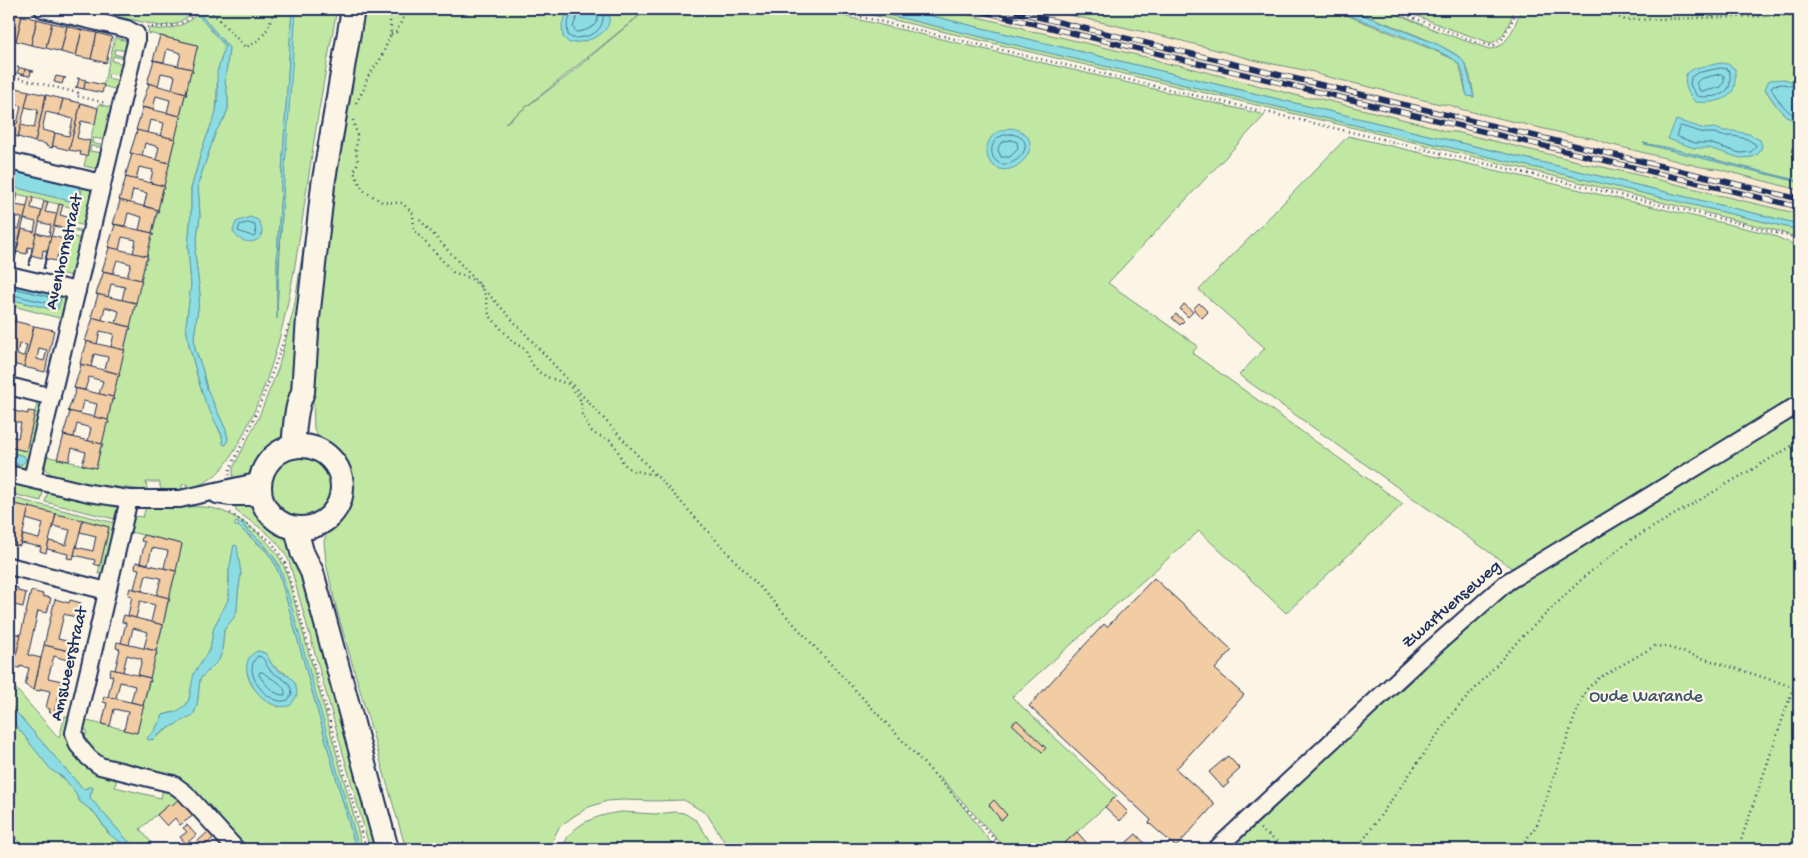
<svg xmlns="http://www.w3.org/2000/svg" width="1808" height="858" font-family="'Gochi Hand',sans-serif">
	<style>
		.built { fill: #f9e9d1 }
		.green { fill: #c1e8a2; stroke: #6e8c80; fill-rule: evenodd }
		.water { fill: #8cdde3; stroke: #5f97ae }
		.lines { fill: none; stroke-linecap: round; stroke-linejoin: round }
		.shore { stroke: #487593; stroke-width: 1 }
		.building { fill: #f2cca2; stroke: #1b2f5e; fill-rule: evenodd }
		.service-casing { stroke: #1b2f5e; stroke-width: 11 }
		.minor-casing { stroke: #1b2f5e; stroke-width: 20 }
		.secondary-casing { stroke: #1b2f5e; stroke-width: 26 }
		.path { stroke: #1b2f5e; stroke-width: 2.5; stroke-dasharray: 1 4; stroke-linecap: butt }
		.service { stroke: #fcf5e5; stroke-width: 8 }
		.minor { stroke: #fcf5e5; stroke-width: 16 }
		.secondary { stroke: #fcf5e5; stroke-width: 22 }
		.rail-casing { stroke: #1b2f5e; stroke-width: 5.5 }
		.rail { stroke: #fcf5e5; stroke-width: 4; stroke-dasharray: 11; stroke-linecap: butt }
		.labels { text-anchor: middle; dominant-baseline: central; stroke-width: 4.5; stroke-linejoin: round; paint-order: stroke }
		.street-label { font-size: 18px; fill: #1b2f5e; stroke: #fcf5e5 }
		.park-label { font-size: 18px; fill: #3c546c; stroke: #fcf5e5 }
	</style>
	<rect width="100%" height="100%" fill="#fcf5e5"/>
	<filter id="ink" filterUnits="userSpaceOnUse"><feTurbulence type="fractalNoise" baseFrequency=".02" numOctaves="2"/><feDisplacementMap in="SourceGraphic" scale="10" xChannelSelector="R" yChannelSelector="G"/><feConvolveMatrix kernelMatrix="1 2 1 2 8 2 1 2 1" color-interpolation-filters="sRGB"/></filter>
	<g filter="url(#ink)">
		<!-- built -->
		<path class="built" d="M943 9H1043L1175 39 1258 61 1314 72 1320 75 1440 104 1450 105 1460 109 1570 135 1592 138 1609 144 1701 167 1718 169 1799 190V214L1723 196 1715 195 1704 191 1595 165H1585L1577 161 1508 144 1456 132 1444 131 1347 105 1317 98H1307L1175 64 1168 65 1154 59 1038 32 1028 31 1020 27Z"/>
		<!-- green -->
		<g class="green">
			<path d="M85 9H193L225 46 218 69 216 112 202 149 191 189V213L188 247 191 285 186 326 189 345 200 386 223 439H228L226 430 207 389 202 368 195 349 194 338 200 294 195 254 200 216 198 184 216 131 224 119 228 109V98L225 82 229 48 196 9H292L277 255V310L288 98 296 9H337C328 57 319 106 312 154 297 250 289 341 246 429 233 455 219 483 188 488L187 484 182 485V489L164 491 160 487V482H146L147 488 145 490 97 485 52 476V474C43 471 45 464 46 456L96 468 129 329H131L129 328 152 235H153H152L197 45 148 33 149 28C165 31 181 28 194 17L192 14 176 24 160 26Z"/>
			<path d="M363 9H813L1265 115 1108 283 1198 346 1192 353 1403 504 1286 613 1199 531 1012 697 1117 796 1058 849H1006L940 777 996 849H729L707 814 684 800 655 801 622 800 607 801 589 807 574 816 559 827 552 842 551 849H406L337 611 326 563 324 541 330 524 344 513 349 496 347 473 338 458 320 441 314 429 312 368 330 185ZM640 15 566 77 505 123H506Z"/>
			<path d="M847 9H863L1799 230V239L1778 231 1715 215 1346 126Z"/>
			<path d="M903 9H943L1020 27 1028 31 1038 32 1154 59 1168 65 1175 64 1307 98H1317L1434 127 1444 131 1456 132 1577 161C1586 166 1597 165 1607 168 1639 175 1672 183 1704 191L1715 195 1723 196 1799 214V224Z"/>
			<path d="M1043 9H1331L1431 49 1455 60 1460 67 1466 93 1474 97C1472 85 1470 69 1462 60 1452 46 1369 17 1348 9H1385L1440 32 1489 49C1509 48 1515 24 1521 9H1799V84L1784 79 1765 89C1776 105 1781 116 1799 123V181L1673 149 1643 143 1799 182V190L1718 169 1701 167 1609 144 1592 138 1570 135 1460 109 1450 105 1440 104 1320 75 1314 72 1258 61 1175 39Z"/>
			<path d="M1400 9H1515C1510 21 1505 39 1491 43L1450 29Z"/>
			<path d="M115 38 128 41 127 51 115 49 114 54 126 57 125 59 113 56 112 61 124 64 121 76 109 73 108 78 120 81 118 90 103 86Z"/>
			<path d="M327 95 286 438 270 452 252 475 233 481V468L258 419 278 369 294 308Z"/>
			<path d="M99 104 113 108 106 140 93 138 92 143 104 146V148L91 146 90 151 102 153 98 169 84 166Z"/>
			<path d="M1348 136 1770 234 1799 247V395L1747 428 1513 569 1239 375 1265 348 1199 290Z"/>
			<path d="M75 184 92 189 93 191 85 226 73 223 72 228 84 231 83 233 71 231 70 236 82 239 72 276 59 273 74 208 9 192V186L74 202 82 192 80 187Z"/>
			<path d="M57 295 63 296 66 304 63 319 9 305V299L55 310Z"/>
			<path d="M37 403 42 404 28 464C22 471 16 469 9 467V462L21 465 24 456 9 452V447L26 451Z"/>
			<path d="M1799 409V849H1231L1364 723 1437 658 1449 644 1487 608 1528 579Z"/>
			<circle cx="301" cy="486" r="30"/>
			<path d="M9 482 43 491 41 501 9 493Z"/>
			<path d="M48 491 113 504 119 510V520L45 502Z"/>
			<path d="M9 497 115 523 102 573 98 574 109 527 9 503Z"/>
			<path d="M235 503 252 504 259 508 291 537 380 849H370L289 561C276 535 258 527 236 511Z"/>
			<path d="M146 507C166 509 185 506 204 507 235 509 276 542 286 571L363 849H359L278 563 265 545 239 522 235 523V526H238L268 553 275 564 280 576 356 849H243L189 787 98 758 79 734 86 735 87 730 80 728 82 720 137 732 182 544 130 532 135 516 143 517ZM234 546 236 549 241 574 238 593 237 610 233 618 224 630 222 651 219 660 200 679 197 706 193 715 175 724 152 740 147 738 155 730 163 715 180 710 186 705 189 699 197 668 210 649 214 627 228 601 229 571ZM258 651 265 653 273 666 288 675 295 684 279 707C264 701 250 689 247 672Z"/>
			<path d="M9 681 59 738 65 716 71 717 68 732 117 777 115 787 161 798 163 788 173 790 181 800 173 808 169 804 140 829 157 849H138L127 840 91 799 90 796 93 788 92 786 84 789 81 787 9 704Z"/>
			<path d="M9 719 15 724 45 762 56 773 67 781 75 792 79 801 95 813 108 833 131 849H25L9 831Z"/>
			<path d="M622 812 655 814 676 812 684 813 697 821 715 849H563C567 824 601 814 622 812Z"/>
		</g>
		<!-- water -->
		<g class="water">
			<path d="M193 9H196L229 48 225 82 228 98V109L224 119 216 131 198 184 200 216 195 254 200 294 194 338 195 349 202 368 207 389 226 430 228 439 226 445 223 444 222 435 206 404 200 386 189 345 186 326 191 285 188 247 191 213V189L202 149 216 112 218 98 217 73 225 46Z"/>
			<path d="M292 9H296L279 255 277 319V255Z"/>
			<path d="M569 9H607C618 33 588 43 569 43L563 37 562 24Z"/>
			<path d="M863 9H903L1799 224V230Z"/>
			<path d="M1331 9H1348L1439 45 1461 58 1466 66 1474 97 1467 96C1464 86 1465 71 1458 63 1451 53 1349 15 1331 9Z"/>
			<path d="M1721 63 1728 64 1735 69C1735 76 1736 86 1732 92 1725 103 1705 103 1695 102 1687 92 1684 86 1686 74L1695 68Z"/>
			<path d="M1784 79 1799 84V123C1781 116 1776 105 1765 89L1769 80Z"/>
			<path d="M1676 120 1705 129 1714 128 1724 131H1733L1749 134 1760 140 1762 146 1759 153 1753 157 1740 158 1709 148H1694L1668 139Z"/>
			<path d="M1011 128C1053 136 1016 183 994 166 983 158 985 140 996 133 1000 130 1006 129 1011 128Z"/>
			<path d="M1643 143 1673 149 1799 181V182L1644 144Z"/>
			<path d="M9 168 75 184C81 189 82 192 81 200L74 202 9 186Z"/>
			<path d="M250 217 258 220C273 245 240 248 233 231L236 222Z"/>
			<path d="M9 282 57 295 61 299 58 309 55 310 9 299V291L11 290 9 289Z"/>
			<path d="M9 452 24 456 26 460 21 465 9 462Z"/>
			<path d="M238 522 244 524V527C262 541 275 554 283 576L359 849H356L280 576C275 563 269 551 257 542 251 536 244 532 238 526Z"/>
			<path d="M234 545 237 546 241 574 238 593 237 610 235 616 224 630 222 651 219 660 200 679 197 706 193 715 160 733 154 739 148 740 147 738 155 730 163 715 176 712 186 705 189 699 194 673 210 649 214 627 229 598V571Z"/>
			<path d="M258 651 265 653C269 657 270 663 274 667 286 678 296 673 297 695L291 705C264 717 228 662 258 651Z"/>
			<path d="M9 704 81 787 84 789 92 786 93 788 90 796 91 799 127 840 138 849H131L110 835 95 813 79 801 75 792 64 778 51 770 15 724 9 719Z"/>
		</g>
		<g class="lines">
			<!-- shore -->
			<g class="shore">
				<path d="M573 9 567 25 568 35 572 38C593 38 606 30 603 9"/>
				<path d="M580 9 573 27 576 32C582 32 595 28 597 21 599 17 597 13 596 9"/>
				<path d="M1721 68 1727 69 1730 72C1730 77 1731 84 1728 89 1723 97 1705 98 1697 96L1690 85 1691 77 1697 73Z"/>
				<path d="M1721 74 1724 76V82L1721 87 1706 91H1700L1696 83 1700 79Z"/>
				<path d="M1799 88 1783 84 1773 85 1771 88C1778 101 1786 112 1799 118"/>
				<path d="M1681 126 1704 133H1714L1723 136H1733L1747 139 1755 144 1756 146 1751 152 1740 153 1709 143H1695L1676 136 1679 128Z"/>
				<path d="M1011 134C1044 139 1012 175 996 161 989 154 991 142 999 137 1003 135 1007 134 1011 134Z"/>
				<path d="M1011 140 1017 142 1018 149 1010 157H1001L998 150C999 142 1004 141 1011 140Z"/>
				<path d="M248 223 255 225 256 235 254 237 238 231 240 225Z"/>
				<path d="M9 287 50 297 55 301 52 304 9 294"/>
				<path d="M258 656C266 657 265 666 271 671 280 679 291 679 292 694L288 700C269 708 239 671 258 656Z"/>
				<path d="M260 672H263C270 680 286 682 285 695 274 696 265 684 259 675Z"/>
			</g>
		</g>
		<!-- building -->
		<g class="building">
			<path d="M12 13 22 16 16 41V39L9 38V25Z"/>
			<path d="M22 16 37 19 31 45 16 41Z"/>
			<path d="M37 19 52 23 46 48 31 45Z"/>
			<path d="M52 23 67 26 61 52 46 48Z"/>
			<path d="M67 26 82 30 76 56 61 52Z"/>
			<path d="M82 30 97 33 91 59 76 56Z"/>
			<path d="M97 33 112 37 106 63 91 59Z"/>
			<path d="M160 36 197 45 198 48H197L192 69 178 66 181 53 167 49 164 62 153 60Z"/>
			<path d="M152 60 192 69 193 72 191 71 186 93 172 89 175 76 161 73 158 86 147 83 154 60Z"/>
			<path d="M17 67 25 69 24 75 17 73 19 68Z"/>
			<path d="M25 69 34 71H31L30 76 24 75Z"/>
			<path d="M56 76 66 78H64L62 84 54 82Z"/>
			<path d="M77 78 86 80 84 89 75 87H77L79 79Z"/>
			<path d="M85 81 104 85 102 93 84 89Z"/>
			<path d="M147 83 186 93 187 95H185L180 116 167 113 170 100 156 96 153 109 141 107 149 84Z"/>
			<path d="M12 87 29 91 18 137 9 135V122L17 124 21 106 9 103Z"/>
			<path d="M29 91 46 95 35 142 18 137 21 125 34 128 38 110 25 107Z"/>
			<path d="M46 95 63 99 59 115 46 112 42 130 55 133 52 148 46 146V144L35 142Z"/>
			<path d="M63 99 81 103 69 150 53 146 52 148 55 133 69 136 73 119 59 115Z"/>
			<path d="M81 103 98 108 95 124 81 121 77 138 90 141 87 156 80 155 81 152 69 150Z"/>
			<path d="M141 107 180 116 182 118H180L175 139 161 136 164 123 150 120 147 133 136 130 143 107Z"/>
			<path d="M136 130 175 139 176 142H174L169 163 156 160 159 147 145 143 142 156 130 153 137 131Z"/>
			<path d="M130 153 169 163 170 165H169L164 186 150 183 153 170 139 167 136 180 125 177 132 154Z"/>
			<path d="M125 177 164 186 165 189 163 188 158 210 144 206 147 193 133 190 130 203 119 200 126 177Z"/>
			<path d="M9 192 14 193 9 215Z"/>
			<path d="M15 193 18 195 15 205 27 207 13 262 18 244 13 243 12 251 9 250V226L19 229 22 218 9 215Z"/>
			<path d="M29 197 33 198 31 208 42 211 29 266 32 248 28 247 27 254 17 252 14 262 22 229 34 232 36 222 24 219Z"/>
			<path d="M119 200 158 210 159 212H157L152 233 139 230 142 217 128 213 125 226 113 224 120 201Z"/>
			<path d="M44 201 48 202 45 212 57 214 43 269 47 251 43 250 42 258 31 255 29 266 36 233 49 236 51 225 39 222Z"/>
			<path d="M59 204 63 205 60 215 71 218 74 208 59 273 62 255 58 254 56 261 46 259 44 269 51 236 64 239 66 229 54 226Z"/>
			<path d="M113 224 152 233 154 235H152L147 256 133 253 136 240 122 237 119 250 108 247 115 225Z"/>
			<path d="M108 247 147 256 148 259H146L141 280 127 277 131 264 117 260 113 273 102 271 109 248Z"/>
			<path d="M102 271 141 280 142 282H141L136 303 122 300 125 287 111 284 108 297 96 294 104 271Z"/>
			<path d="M96 294 136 303 137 306H135L130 327 116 323 119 311 105 307 102 320 91 317 98 295Z"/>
			<path d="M1199 303 1208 312 1202 318 1193 309Z"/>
			<path d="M1184 304 1193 312 1188 317 1180 309Z"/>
			<path d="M1176 314 1184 321 1180 325 1172 318Z"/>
			<path d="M9 316 16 318 9 345Z"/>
			<path d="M91 317 130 327 131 329H129L124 350 111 347 114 334 100 331 97 344 85 341 93 318Z"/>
			<path d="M14 321 34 326 24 367 9 363V345ZM19 344 27 345 24 356 17 355Z"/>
			<path d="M34 326 54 330 45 372 24 367ZM39 348 47 350 44 361 37 359Z"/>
			<path d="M85 341 124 350 125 352H124L119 374 105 370 108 357 94 354 91 367 80 364 83 352H84L87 342Z"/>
			<path d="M80 364 119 374 120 376H118L113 397 99 394 103 381 89 377 85 390 74 388 81 365Z"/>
			<path d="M74 388 113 397 114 400 112 399 108 420 94 417 97 404 83 401 80 414 68 411 76 389Z"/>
			<path d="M9 410 28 414V411L35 412 26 451 9 447V436L18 438 21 423 9 420Z"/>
			<path d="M68 411 108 420 109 423H107L102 444 88 441 91 428 77 424 74 437 63 435 70 412Z"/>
			<path d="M63 435 102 444 103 446H101L96 468 82 465 86 452 72 448 69 461 57 459 64 435Z"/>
			<path d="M9 503 29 507 20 546 13 545 14 541 9 540V531L12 532 16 517 9 515Z"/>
			<path d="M29 507 56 514 46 553 40 551 41 547 21 543 23 535 39 539 43 524 26 519Z"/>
			<path d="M56 514 83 520 73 559 67 558 68 554 47 549 49 541 66 545 70 530 53 526Z"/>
			<path d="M83 520 109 527 100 566 94 564 95 560 74 555 76 547 93 551 96 536 80 532Z"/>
			<path d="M143 535 182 544 176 571 164 568 168 551 152 548 148 564 140 562 145 542 141 541Z"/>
			<path d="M136 562 176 571V574H175L169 598 157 595 161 578 146 575 142 591 134 589 139 569 135 568Z"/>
			<path d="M1154 578 1232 650 1215 669 1244 695 1176 769 1215 804 1176 847 1149 823 1151 820 1029 706 1104 624 1107 627Z"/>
			<path d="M9 586 18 588V591L26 593 23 607 14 605 9 629Z"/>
			<path d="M130 588 169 598V600L170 601H168L163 625 151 622 155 605 140 601 136 618 128 616 132 596 128 595Z"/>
			<path d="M31 591 43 594 42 596 51 598 47 613 38 611 28 655 41 658 34 690 25 685 29 668 20 666V668L13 667Z"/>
			<path d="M55 599 69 603 70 600 81 603 77 620 75 619V617L64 614 58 639 71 642 69 651 44 645Z"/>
			<path d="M124 615 163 625V628H162L156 651 144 648 148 632 133 628 129 645 121 643 126 623 122 622Z"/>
			<path d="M9 632 21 635 13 667 9 666Z"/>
			<path d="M117 642 156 651 157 655 156 654 150 678 138 675 142 659 127 655 123 672 115 670 120 649 116 648Z"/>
			<path d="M44 645 69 651 67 660 54 656 48 678 62 681 54 713 49 712 50 709 46 708 50 691 41 689 40 691 34 690Z"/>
			<path d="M111 669 150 678 151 682 149 681 143 705 131 702 135 686 120 682 116 698 108 697 113 676 109 675Z"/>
			<path d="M104 696 143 705 144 708H143L137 733 124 730 128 712 114 709 110 726 102 724 107 703 103 702Z"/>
			<path d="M1017 720 1046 748 1042 752 1012 724Z"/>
			<path d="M1228 756 1240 769 1227 781 1229 783 1223 788 1209 772Z"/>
			<path d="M180 798 196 816 194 815 180 825 175 818 167 826 157 815 169 804 171 806Z"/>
			<path d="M1114 798 1128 812 1120 821 1105 807Z"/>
			<path d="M994 800 1007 815 1003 819 1001 820 989 805Z"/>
			<path d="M187 825 196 835 186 844 180 837 187 832 183 828Z"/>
			<path d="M209 831 214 837 205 846 208 849H189Z"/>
			<path d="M1077 832 1092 849H1058Z"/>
			<path d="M1136 834 1147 846 1144 849H1119Z"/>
		</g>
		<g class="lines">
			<!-- service casing -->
			<g class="service-casing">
				<path id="service" d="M9 75 11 76"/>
			</g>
			<!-- minor casing -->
			<g class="minor-casing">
				<g id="minor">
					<path d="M9 161 102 183"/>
					<path d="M9 275 77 291"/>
					<path d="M9 386 52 397"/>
					<path d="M9 474 89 493 129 499H180L261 481"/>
					<path d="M32 479 136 42V34L127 29 43 9"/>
					<path d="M217 495 231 497H261"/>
					<path d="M129 499 74 733 78 745 89 758 100 766 173 784 185 793 236 849"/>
					<path d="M9 566 107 591"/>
					<path d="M1216 849 1421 658 1507 582 1638 503 1799 404"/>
				</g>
			</g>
			<!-- secondary casing -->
			<g class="secondary-casing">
				<g id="secondary">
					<circle cx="301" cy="487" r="41"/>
					<path d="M293 447C295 428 295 409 303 392L308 318 323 185 353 9"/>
					<path d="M296 528 302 552 312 572 387 849"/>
				</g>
			</g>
			<!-- path -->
			<g class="path">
				<path d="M209 9 245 47C263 42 271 26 273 9"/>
				<path d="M827 9 1730 221 1793 237 1799 241"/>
				<path d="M1391 9 1475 42 1493 46 1503 38 1518 9"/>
				<path d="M1601 9 1625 20 1799 15"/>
				<path d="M195 13 200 9"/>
				<path d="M1712 17 1715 9"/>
				<path d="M147 27C165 27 182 28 195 13L191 9"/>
				<path d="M391 34 396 32 408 9"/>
				<path d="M19 78 78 93 77 96 106 103"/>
				<path d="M356 103 364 89 367 78 380 60 391 34 389 9"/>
				<path d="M353 120 357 134 356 151 358 162 354 172 363 190 382 202 402 203 413 213 414 230 453 272 470 278 480 286 486 296 489 315 513 342 525 349 532 364 539 372 547 377 568 384 577 394 581 401 582 414 590 430 595 434 610 440 617 449 623 463 631 470 657 475"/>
				<path d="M420 220 828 661 1004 849"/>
				<path d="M229 475 230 468C255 421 272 375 289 325"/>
				<path d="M230 513 272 542 285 563 366 849"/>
				<path d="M1260 829 1287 849"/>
				<path d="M1357 849 1452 714 1518 641 1584 577 1631 540 1799 442"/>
				<path d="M1519 849 1537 825 1580 702 1587 689 1599 678 1655 646 1667 647 1794 687"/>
				<path d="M1738 849 1799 671"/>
			</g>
			<!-- service -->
			<use href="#service" class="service"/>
			<!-- minor -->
			<use href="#minor" class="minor"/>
			<!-- secondary -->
			<use href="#secondary" class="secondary"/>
			<!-- rail casing -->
			<g class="rail-casing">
				<g id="rail">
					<path d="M972 9 1799 207"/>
					<path d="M1004 9 1799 199"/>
				</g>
			</g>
			<!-- rail -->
			<use href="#rail" class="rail"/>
		</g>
	</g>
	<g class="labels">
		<!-- street labels -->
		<g class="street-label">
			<text transform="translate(65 252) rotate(-77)">Avenhornstraat</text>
			<text transform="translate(1452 605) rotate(-41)">Zwartvenseweg</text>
			<text transform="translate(70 664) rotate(-77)">Amsweerstraat</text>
		</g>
		<!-- park labels -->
		<g class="park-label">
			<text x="1646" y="697">Oude Warande</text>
		</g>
	</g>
	<!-- margin -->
	<rect width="1808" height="858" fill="none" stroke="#fcf5e5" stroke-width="30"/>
	<rect x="15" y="15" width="1778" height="828" fill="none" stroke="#1b2f5e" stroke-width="2" filter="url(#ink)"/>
</svg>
